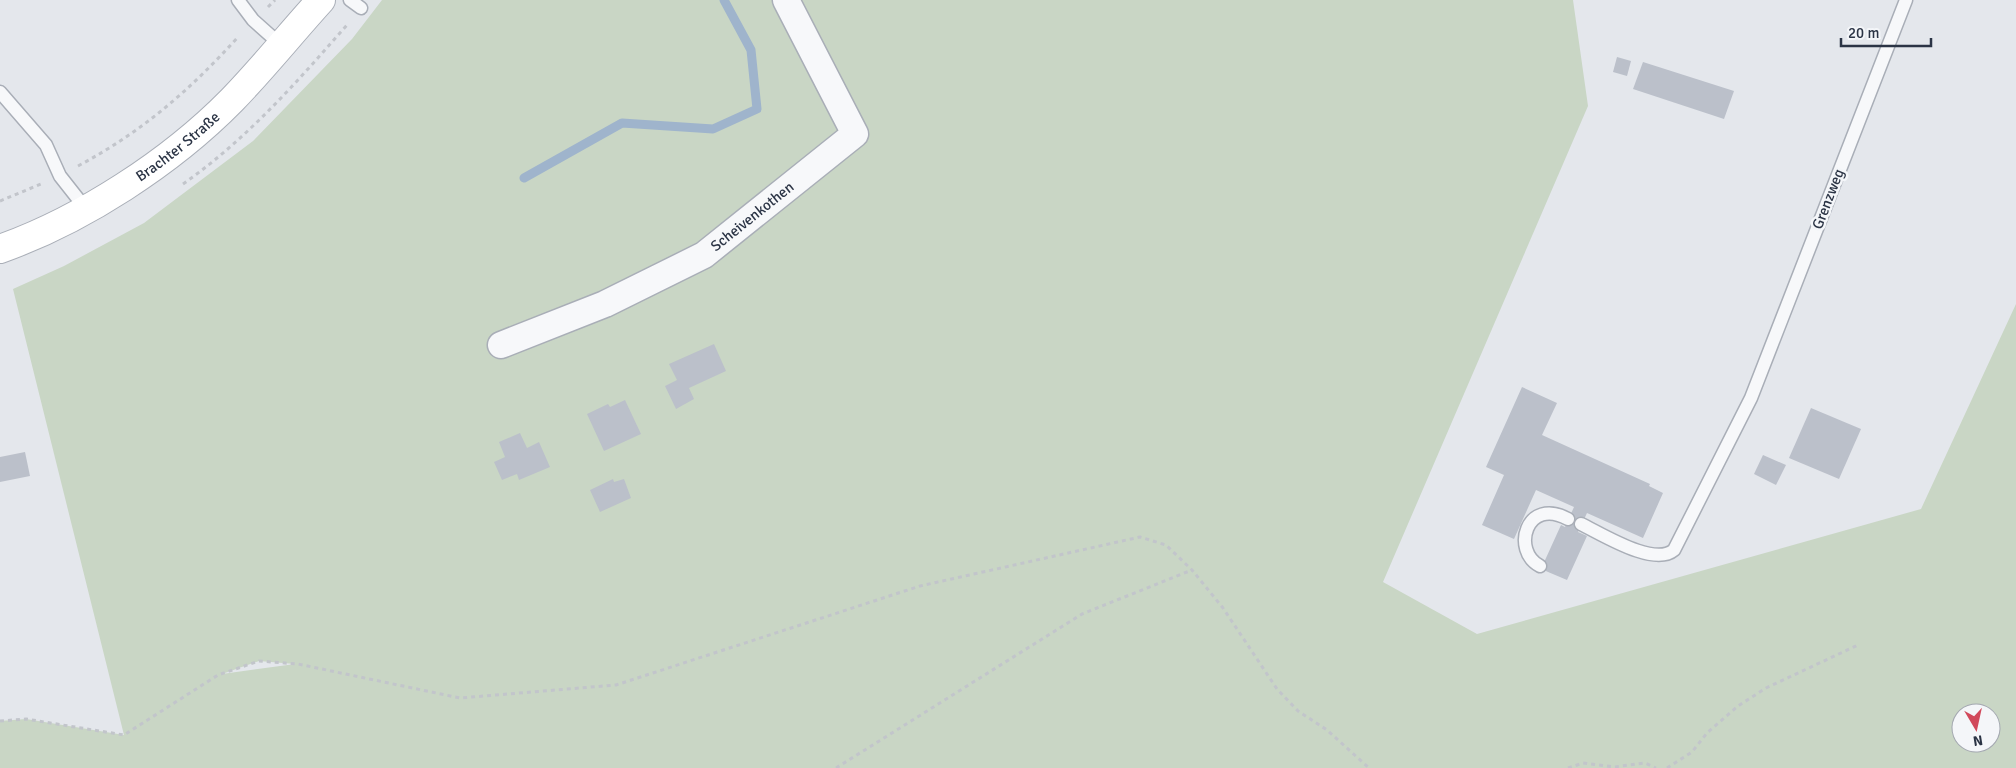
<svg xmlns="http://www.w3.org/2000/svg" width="2016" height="768" font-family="Signika,sans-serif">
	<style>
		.green { fill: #c9d6c5; fill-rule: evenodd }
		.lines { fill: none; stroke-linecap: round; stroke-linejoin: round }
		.stream { stroke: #9fb4cc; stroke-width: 9 }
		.building { fill: #bbc0ca }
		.lane-casing { stroke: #a9aeb7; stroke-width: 15 }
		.street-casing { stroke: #a9aeb7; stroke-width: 29 }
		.secondary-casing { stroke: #a9aeb7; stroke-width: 30 }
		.path { stroke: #c2c5cb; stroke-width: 3; stroke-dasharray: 4 4; stroke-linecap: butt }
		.lane { stroke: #f7f8fa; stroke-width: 12 }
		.street { stroke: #f7f8fa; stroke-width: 26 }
		.secondary { stroke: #fff; stroke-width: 28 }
		.labels { text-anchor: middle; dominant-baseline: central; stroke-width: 5; stroke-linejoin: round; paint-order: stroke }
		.street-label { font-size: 15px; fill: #2b3445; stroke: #f4f6f9 }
	</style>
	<rect width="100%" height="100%" fill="#e4e7ec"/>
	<!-- green -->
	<path class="green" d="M382 0H1573L1588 106 1383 582 1477 634 1921 509 2016 304V768H0V721L26 719 124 735 13 289 64 266 144 223 253 141 352 39ZM259 661 295 664 222 674ZM1961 713H1991V743H1961Z"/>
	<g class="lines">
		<!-- stream -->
		<path class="stream" d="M524 178 622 123 713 129 757 109 751 50 724 0"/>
	</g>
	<!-- building -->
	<g class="building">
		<path d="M1617 57 1631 61 1627 76 1613 72Z"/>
		<path d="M1643 62 1734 91 1724 119 1633 89Z"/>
		<path d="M714 344 726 371 689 388 694 399 676 409 665 386 677 380 669 364Z"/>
		<path d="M1522 387 1557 403 1542 435 1650 484 1649 486 1663 493 1643 538 1587 513 1578 532 1587 536 1567 580 1541 569 1561 525 1565 527 1574 507 1536 490 1514 539 1482 525 1504 475 1486 467Z"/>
		<path d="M625 400 641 434 604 451 587 414 608 404 610 407Z"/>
		<path d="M1811 408 1861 429 1839 479 1789 458Z"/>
		<path d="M520 433 527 448 539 442 550 467 519 480 517 474 502 480 494 462 505 457 499 442Z"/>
		<path d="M25 452 30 476 0 482V457Z"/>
		<path d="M1763 455 1786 465 1776 485 1754 474Z"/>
		<path d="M613 479 614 482 624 479 631 498 600 512 590 490Z"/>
	</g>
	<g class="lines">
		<!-- lane casing -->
		<g class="lane-casing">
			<g id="lane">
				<path d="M238 0 253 20 281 45"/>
				<path d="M350 0 361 8"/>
				<path d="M0 92 46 145 60 176 86 209"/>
				<path d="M1581 524C1602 534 1654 567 1674 550L1751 398 1906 0"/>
				<path d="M1540 566C1511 551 1526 496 1568 519"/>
			</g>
		</g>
		<!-- street casing -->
		<g class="street-casing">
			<g id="street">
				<path id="s1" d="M501 345 605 304 704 255 855 134 786 0"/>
			</g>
		</g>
		<!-- secondary casing -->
		<g class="secondary-casing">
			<g id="secondary">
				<path id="s2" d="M0 249C82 220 171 162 232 100 263 68 291 33 321 0"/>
			</g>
		</g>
		<!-- path -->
		<g class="path">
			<path d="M268 7 275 0"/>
			<path d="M78 166C143 131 189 91 239 36"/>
			<path d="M183 184C247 139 296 83 347 25"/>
			<path d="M0 201 41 184"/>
			<path d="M0 721 26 719 124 735 218 675 259 661 298 664 460 698 616 685 920 586 1140 537 1166 545 1192 570 1223 608 1277 689 1298 711 1327 730 1369 768"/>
			<path d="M836 768 1082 614 1192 570"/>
			<path d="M1568 768 1583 763 1614 767 1645 763 1656 768"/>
			<path d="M1667 768 1692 752 1707 733 1738 706 1766 688 1858 645"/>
		</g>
		<!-- lane -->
		<use href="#lane" class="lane"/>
		<!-- street -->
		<use href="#street" class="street"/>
		<!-- secondary -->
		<use href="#secondary" class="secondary"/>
	</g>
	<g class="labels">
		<!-- street labels -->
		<g class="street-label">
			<text stroke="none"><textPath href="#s2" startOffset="206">Brachter Straße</textPath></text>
			<text transform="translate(1828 199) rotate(-69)">Grenzweg</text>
			<text stroke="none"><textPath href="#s1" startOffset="284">Scheivenkothen</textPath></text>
		</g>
	</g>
	<!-- north arrow -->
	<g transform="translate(1976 728) rotate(171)"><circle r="24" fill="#f4f6f9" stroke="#a4a8b1"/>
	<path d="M0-4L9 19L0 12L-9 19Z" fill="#d1495b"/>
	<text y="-8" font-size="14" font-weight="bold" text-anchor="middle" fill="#2b3445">N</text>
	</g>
	<!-- scale -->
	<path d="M1841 38v8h90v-8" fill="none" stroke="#2b3445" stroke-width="2.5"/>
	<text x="1848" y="38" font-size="15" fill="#2b3445" stroke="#f4f6f9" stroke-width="4" paint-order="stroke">20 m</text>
</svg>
